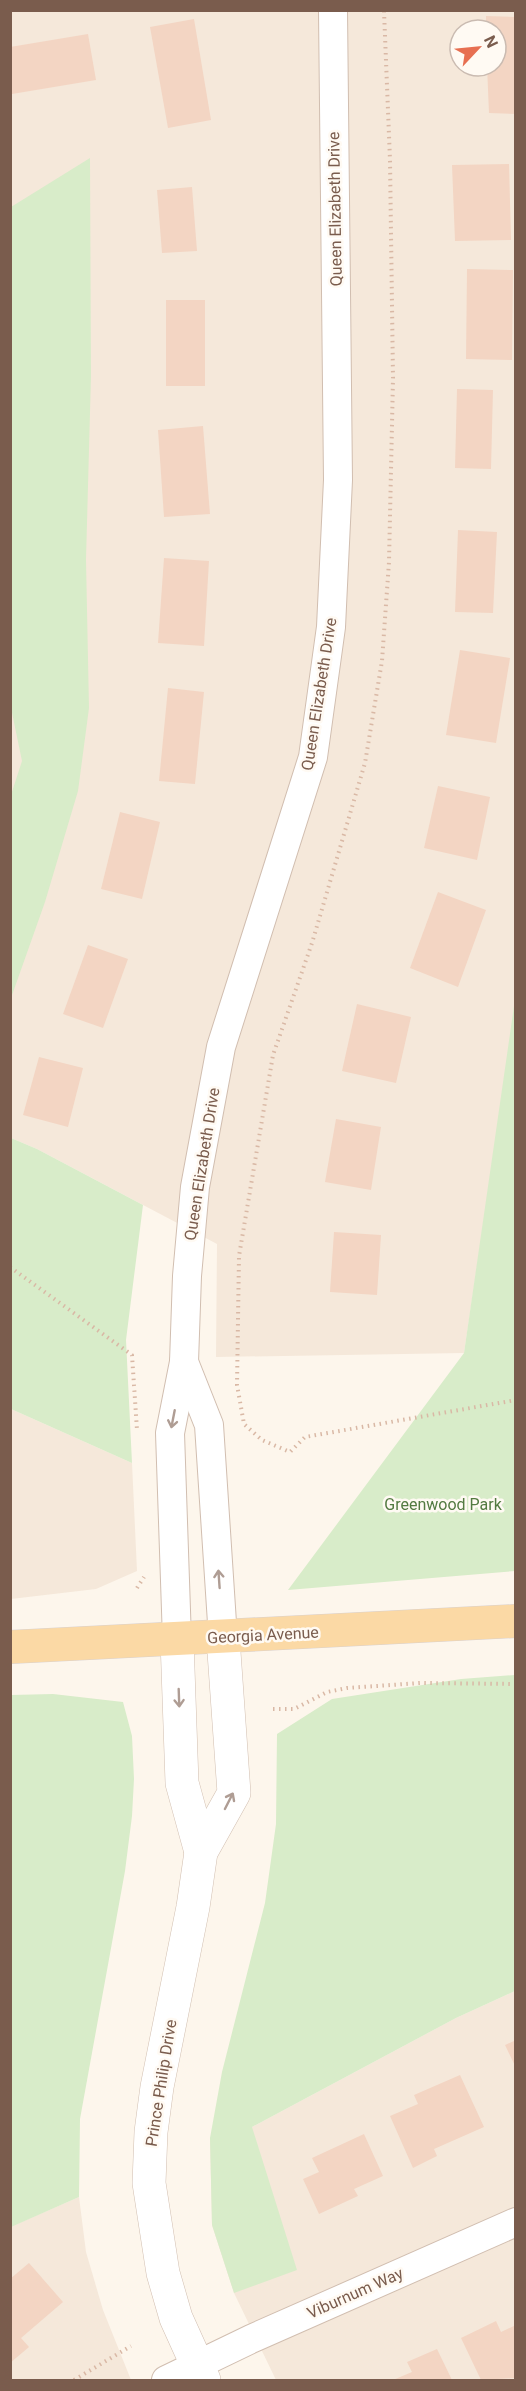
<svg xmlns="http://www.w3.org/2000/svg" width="526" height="2391" font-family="Roboto,sans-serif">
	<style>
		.residential { fill: #f5e8da; fill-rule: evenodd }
		.green { fill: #d8ecc9 }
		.building { fill: #f3d5c3 }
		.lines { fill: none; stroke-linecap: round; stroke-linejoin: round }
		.minor-casing { stroke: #d1beb0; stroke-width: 30 }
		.tertiary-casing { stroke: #d1beb0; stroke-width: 34 }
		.primary-casing { stroke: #dad1cd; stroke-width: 34 }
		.path { stroke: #d9b8a5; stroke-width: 4; stroke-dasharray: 1.5 4.5; stroke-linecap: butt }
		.minor { stroke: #fff; stroke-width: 28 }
		.tertiary { stroke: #fff; stroke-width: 33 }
		.primary { stroke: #fbd9a5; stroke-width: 33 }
		.oneway { stroke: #af9d94 }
		.labels { text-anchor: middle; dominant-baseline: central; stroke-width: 5; stroke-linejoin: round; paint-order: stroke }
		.street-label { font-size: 16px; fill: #7a5c4d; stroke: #fffaf3 }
		.park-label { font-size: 16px; fill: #537a41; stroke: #fffaf3 }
	</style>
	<rect width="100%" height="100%" fill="#fdf6ec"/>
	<!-- residential -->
	<g class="residential">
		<path d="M10 11H515L516 1006 464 1353 216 1357 217 1244 37 1149 11 1138ZM460 30H496V66H460Z"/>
		<path d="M11 1409 132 1463 137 1571 96 1589 11 1599Z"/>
		<path d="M515 1991V2380H276L234 2293 212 2225 210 2138 252 2127 456 2018Z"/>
		<path d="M79 2197 86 2252 103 2310 131 2380H11L10 2227Z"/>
	</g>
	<!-- green -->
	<g class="green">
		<path d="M90 158 91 376 86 560 89 708 78 791 45 902 11 998 10 798 22 761 10 703 11 207Z"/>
		<path d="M514 1006 515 1571 288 1590 464 1353Z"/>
		<path d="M11 1138 37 1149 143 1205 126 1340 132 1463 11 1409Z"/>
		<path d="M515 1675V1991L456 2018 252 2127 297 2270 234 2293 212 2225 210 2138 222 2072 265 1903 276 1824 277 1734 332 1699 461 1679Z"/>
		<path d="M53 1694 123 1702 132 1736 134 1779 132 1816 125 1871 80 2119 79 2197 11 2227V1695Z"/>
	</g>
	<!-- building -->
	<g class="building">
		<path d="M486 16 516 17V114L489 113 487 66H496V30H486Z"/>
		<path d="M194 19 211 120 168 128 150 27Z"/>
		<path d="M88 34 96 80 12 94 10 47Z"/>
		<path d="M509 164 511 240 455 241 452 165Z"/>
		<path d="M192 187 197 251 162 253 157 190Z"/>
		<path d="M467 269 513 270 512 360 466 359Z"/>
		<rect x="166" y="300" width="39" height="86"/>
		<path d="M457 389 493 390 491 469 455 468Z"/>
		<path d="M203 426 210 514 164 517 158 430Z"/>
		<path d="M458 530 497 532 493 613 455 612Z"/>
		<path d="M164 558 209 561 204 646 158 643Z"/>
		<path d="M460 650 510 658 496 743 446 735Z"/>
		<path d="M168 688 204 692 195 784 159 781Z"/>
		<path d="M438 786 490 797 477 860 424 848Z"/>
		<path d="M120 812 160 822 142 899 101 889Z"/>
		<path d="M438 892 486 910 458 987 410 968Z"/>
		<path d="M88 945 128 959 103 1028 63 1014Z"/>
		<path d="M357 1004 411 1017 396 1083 342 1071Z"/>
		<path d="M39 1057 83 1068 68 1127 23 1115Z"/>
		<path d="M336 1119 381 1127 371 1190 325 1182Z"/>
		<path d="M334 1232 381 1235 377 1295 330 1292Z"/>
		<path d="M516 2040V2068L505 2045Z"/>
		<path d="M460 2075 484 2127 434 2149 437 2156 413 2168 390 2116 418 2104 414 2095Z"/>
		<path d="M364 2134 383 2176 354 2189 358 2196 319 2214 303 2179 319 2172 312 2158Z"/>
		<path d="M29 2263 63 2302 21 2338 29 2347 10 2363V2279Z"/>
		<path d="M496 2321 501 2332 516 2325V2378L481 2380 461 2338Z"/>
		<path d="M437 2349 452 2380H393L412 2372 407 2362Z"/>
	</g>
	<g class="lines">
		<!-- minor casing -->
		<g class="minor-casing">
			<g id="minor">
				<path d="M184 1362 209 1425 223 1638"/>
				<path d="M177 1640 170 1433 184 1362 187 1276 195 1187 221 1047 313 757 331 627 338 480 333 10"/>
				<path d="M166 2380 251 2339 516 2222"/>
			</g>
		</g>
		<!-- tertiary casing -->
		<g class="tertiary-casing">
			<g id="tertiary">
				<path d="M177 1640 182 1783 201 1852"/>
				<path d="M204 2380 176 2318 163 2273 149 2183 151 2132 157 2087 193 1907 201 1852 234 1793 223 1638"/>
			</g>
		</g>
		<!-- primary casing -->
		<g class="primary-casing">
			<path id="primary" d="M10 1647 516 1621"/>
		</g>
		<!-- path -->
		<g class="path">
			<path d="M384 11 390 160 393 378 389 562 382 661 365 763 312 943 273 1055 239 1256 237 1385 244 1424 262 1440 290 1452 305 1437 516 1400"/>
			<path d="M10 1267 132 1355 137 1430"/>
			<path d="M137 1588 144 1577"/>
			<path d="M273 1709H294L327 1692 347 1688 420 1683 516 1684"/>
			<path d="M74 2380 131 2346"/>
		</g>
		<!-- minor -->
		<use href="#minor" class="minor"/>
		<!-- tertiary -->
		<use href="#tertiary" class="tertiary"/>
		<!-- primary -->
		<use href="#primary" class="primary"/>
	</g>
	<!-- one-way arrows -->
	<defs><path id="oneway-shaft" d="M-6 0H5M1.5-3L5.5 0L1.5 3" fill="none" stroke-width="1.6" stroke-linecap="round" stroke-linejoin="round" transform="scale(1.5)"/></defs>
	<g class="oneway">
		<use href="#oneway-shaft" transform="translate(173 1419) rotate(101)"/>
		<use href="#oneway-shaft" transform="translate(219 1579) rotate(-94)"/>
		<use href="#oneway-shaft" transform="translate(179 1698) rotate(88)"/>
		<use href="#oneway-shaft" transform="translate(229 1801) rotate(-63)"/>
	</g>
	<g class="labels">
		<!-- street labels -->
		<g class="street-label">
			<text transform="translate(335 209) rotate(-91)">Queen Elizabeth Drive</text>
			<text transform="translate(319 694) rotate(-81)">Queen Elizabeth Drive</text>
			<text transform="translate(202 1164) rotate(-81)">Queen Elizabeth Drive</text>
			<text transform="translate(263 1635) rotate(-3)">Georgia Avenue</text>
			<text transform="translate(161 2083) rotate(-81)">Prince Philip Drive</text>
			<text transform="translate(355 2293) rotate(-24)">Viburnum Way</text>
		</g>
		<!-- park labels -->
		<g class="park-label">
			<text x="443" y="1504">Greenwood Park</text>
		</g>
	</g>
	<!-- border -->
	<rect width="526" height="2391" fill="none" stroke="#7a5c4d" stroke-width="24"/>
	<!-- north arrow -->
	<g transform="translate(478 48) rotate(64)"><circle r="28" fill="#fffaf3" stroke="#cabbb1" stroke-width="1.5"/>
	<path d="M0-4.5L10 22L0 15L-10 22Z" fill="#e76f51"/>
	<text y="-9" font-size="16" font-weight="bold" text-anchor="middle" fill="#7a5c4d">N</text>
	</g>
</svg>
